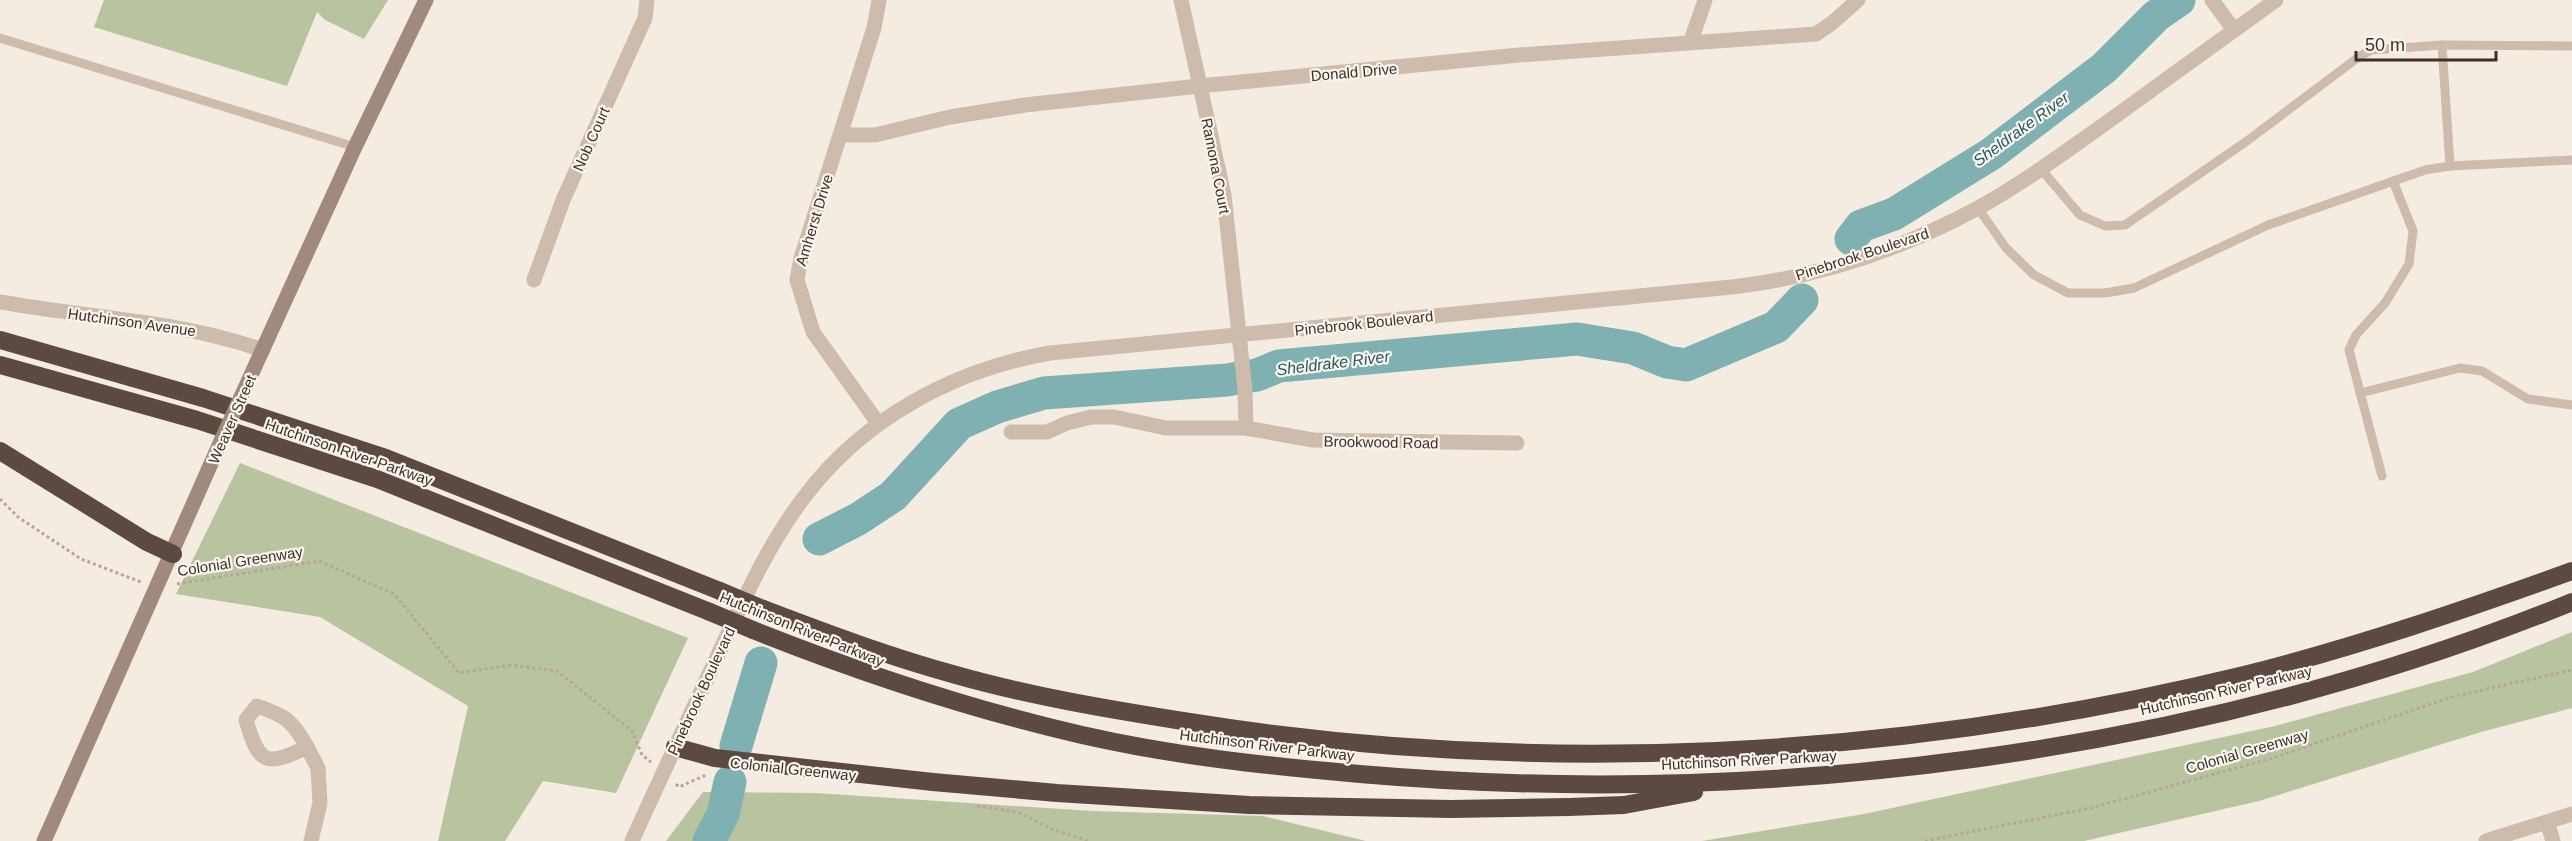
<svg xmlns="http://www.w3.org/2000/svg" width="2572" height="841" font-family="Helvetica,sans-serif">
	<style>
		.green { fill: #b8c4a0 }
		.lines { fill: none; stroke-linecap: round; stroke-linejoin: round }
		.river { stroke: #7fb0b2; stroke-width: 33 }
		.path { stroke: #b9a596; stroke-width: 3; stroke-dasharray: 3 3; stroke-linecap: butt }
		.service { stroke: #cdbbac; stroke-width: 9 }
		.minor { stroke: #cdbbac; stroke-width: 15 }
		.tertiary { stroke: #cdbbac; stroke-width: 15 }
		.secondary { stroke: #a18a7d; stroke-width: 15 }
		.motorway { stroke: #5c4a42; stroke-width: 18 }
		.secondary-bridge { stroke: #a18a7d; stroke-width: 15 }
		.motorway-bridge { stroke: #5c4a42; stroke-width: 18 }
		.labels { text-anchor: middle; dominant-baseline: central; stroke-width: 4.5; stroke-linejoin: round; paint-order: stroke }
		.street-label { font-size: 15px; fill: #3b302b; stroke: #fbf5ee }
		.water-label { font-size: 16px; font-style: italic; fill: #1f5a5e; stroke: #fbf5ee }
	</style>
	<rect width="100%" height="100%" fill="#f4ebe1"/>
	<!-- green -->
	<g class="green">
		<path d="M104 0H388L364 39 325 20 317 12 287 86 94 27Z"/>
		<path d="M240 463 688 638 616 793 543 781 505 841H438L468 706 320 617 176 594Z"/>
		<path d="M2572 632V708L2481 732 2259 801 2084 841H1702L1864 814 2275 726 2473 672Z"/>
		<path d="M703 792 816 793 1093 811 1263 816 1366 841H666Z"/>
	</g>
	<g class="lines">
		<!-- river -->
		<g class="river">
			<path d="M1851 239 1861 226 1894 214 1991 154 2104 68 2156 16 2179 0"/>
			<path d="M819 539 858 519 893 496 959 424 997 407 1044 393 1227 380 1257 375 1279 366 1577 339 1633 348 1667 362 1686 365 1776 327 1802 300"/>
			<path d="M736 746 761 663"/>
			<path d="M709 841 723 814 730 782"/>
		</g>
		<!-- path -->
		<g class="path">
			<path d="M0 499 18 517 81 559 141 582"/>
			<path d="M177 584 319 561 394 594 459 673 512 665 557 671 632 731 642 755 651 762"/>
			<path d="M676 784 679 787 706 775"/>
			<path d="M977 806 1018 812 1052 829 1088 841"/>
			<path d="M1925 841 2091 808 2276 757 2451 697 2572 670"/>
		</g>
		<!-- service -->
		<g class="service">
			<path d="M0 38 355 147"/>
			<path d="M2442 45 2450 166"/>
			<path d="M2041 169 2080 215 2105 226 2125 225 2247 141 2360 56 2372 50 2442 45 2572 46"/>
			<path d="M1978 208 2006 248 2034 275 2068 293H2105L2134 288 2268 225 2425 170 2450 166 2572 160"/>
			<path d="M2360 393 2460 368 2482 371 2528 399 2572 405"/>
			<path d="M2382 476 2349 350 2356 335 2385 303 2409 264 2413 231 2393 181"/>
		</g>
		<!-- minor -->
		<g class="minor">
			<path d="M1181 0 1224 195 1245 390 1246 428"/>
			<path d="M2212 0 2234 30"/>
			<path d="M1691 41 1705 0"/>
			<path d="M840 135H875L950 117 1025 105 1199 86 1519 55 1816 34 1832 23 1858 0"/>
			<path d="M534 280 563 200 645 18 647 0"/>
			<path d="M878 423 813 332 797 280 801 258 874 28 879 0"/>
			<path d="M1011 432H1047L1067 423 1091 417H1114L1166 428H1246L1313 440 1517 443"/>
			<path d="M257 706C286 716 292 720 307 747 266 767 259 765 246 720Z"/>
			<path d="M307 747 318 768 320 803 311 841"/>
			<path d="M2547 822 2553 841"/>
			<path d="M2486 841 2572 814"/>
		</g>
		<!-- tertiary -->
		<g class="tertiary">
			<path d="M0 302C88 318 178 320 263 350"/>
			<path d="M632 841C660 779 689 717 718 655 743 601 768 544 805 496 864 418 954 370 1050 353L1732 287C1810 278 1887 254 1957 219 2010 193 2058 157 2106 123 2163 82 2219 41 2276 0"/>
		</g>
		<!-- secondary -->
		<g class="secondary">
			<path d="M241 397 355 147 426 0"/>
			<path d="M44 841 221 441"/>
		</g>
		<!-- motorway -->
		<g class="motorway">
			<path d="M0 340 203 398 386 458 720 591"/>
			<path d="M0 365 197 420 377 479 710 612"/>
			<path d="M0 451 147 542 173 554"/>
			<path d="M763 609C826 633 890 657 956 675 1030 696 1107 709 1183 721 1535 778 1899 759 2244 675 2356 647 2464 610 2572 571"/>
			<path d="M753 630C861 673 969 709 1082 735 1174 756 1267 766 1360 774 1763 809 2196 755 2572 602"/>
			<path d="M675 747 715 758 933 782 1057 793 1249 805 1451 809 1569 807 1624 805 1694 792"/>
		</g>
		<!-- secondary-bridge -->
		<path class="secondary-bridge" d="M221 441 241 397"/>
		<!-- motorway-bridge -->
		<g class="motorway-bridge">
			<path d="M720 591 763 609"/>
			<path d="M710 612 753 630"/>
		</g>
	</g>
	<g class="labels">
		<!-- street labels -->
		<g class="street-label">
			<text transform="translate(1354 72) rotate(-5)">Donald Drive</text>
			<text transform="translate(591 139) rotate(-66)">Nob Court</text>
			<text transform="translate(1216 166) rotate(79)">Ramona Court</text>
			<text transform="translate(814 220) rotate(-73)">Amherst Drive</text>
			<text transform="translate(1862 254) rotate(-18)">Pinebrook Boulevard</text>
			<text transform="translate(132 322) rotate(8)">Hutchinson Avenue</text>
			<text transform="translate(1364 323) rotate(-6)">Pinebrook Boulevard</text>
			<text transform="translate(232 419) rotate(-66)">Weaver Street</text>
			<text transform="translate(1381 442) rotate(1)">Brookwood Road</text>
			<text transform="translate(349 452) rotate(19)">Hutchinson River Parkway</text>
			<text transform="translate(240 561) rotate(-9)">Colonial Greenway</text>
			<text transform="translate(802 629) rotate(22)">Hutchinson River Parkway</text>
			<text transform="translate(2226 690) rotate(-13)">Hutchinson River Parkway</text>
			<text transform="translate(701 691) rotate(-65)">Pinebrook Boulevard</text>
			<text transform="translate(1267 745) rotate(7)">Hutchinson River Parkway</text>
			<text transform="translate(2247 751) rotate(-16)">Colonial Greenway</text>
			<text transform="translate(1749 760) rotate(-3)">Hutchinson River Parkway</text>
			<text transform="translate(793 769) rotate(6)">Colonial Greenway</text>
		</g>
		<!-- water labels -->
		<g class="water-label">
			<text transform="translate(2021 129) rotate(-36)">Sheldrake River</text>
			<text transform="translate(1333 363) rotate(-7)">Sheldrake River</text>
		</g>
	</g>
	<!-- scale -->
	<path d="M2356 51v9h140v-9" fill="none" stroke="#3b302b" stroke-width="3"/>
	<text x="2365" y="51" font-size="18" fill="#3b302b" stroke="#fbf5ee" stroke-width="4.5" paint-order="stroke">50 m</text>
</svg>
